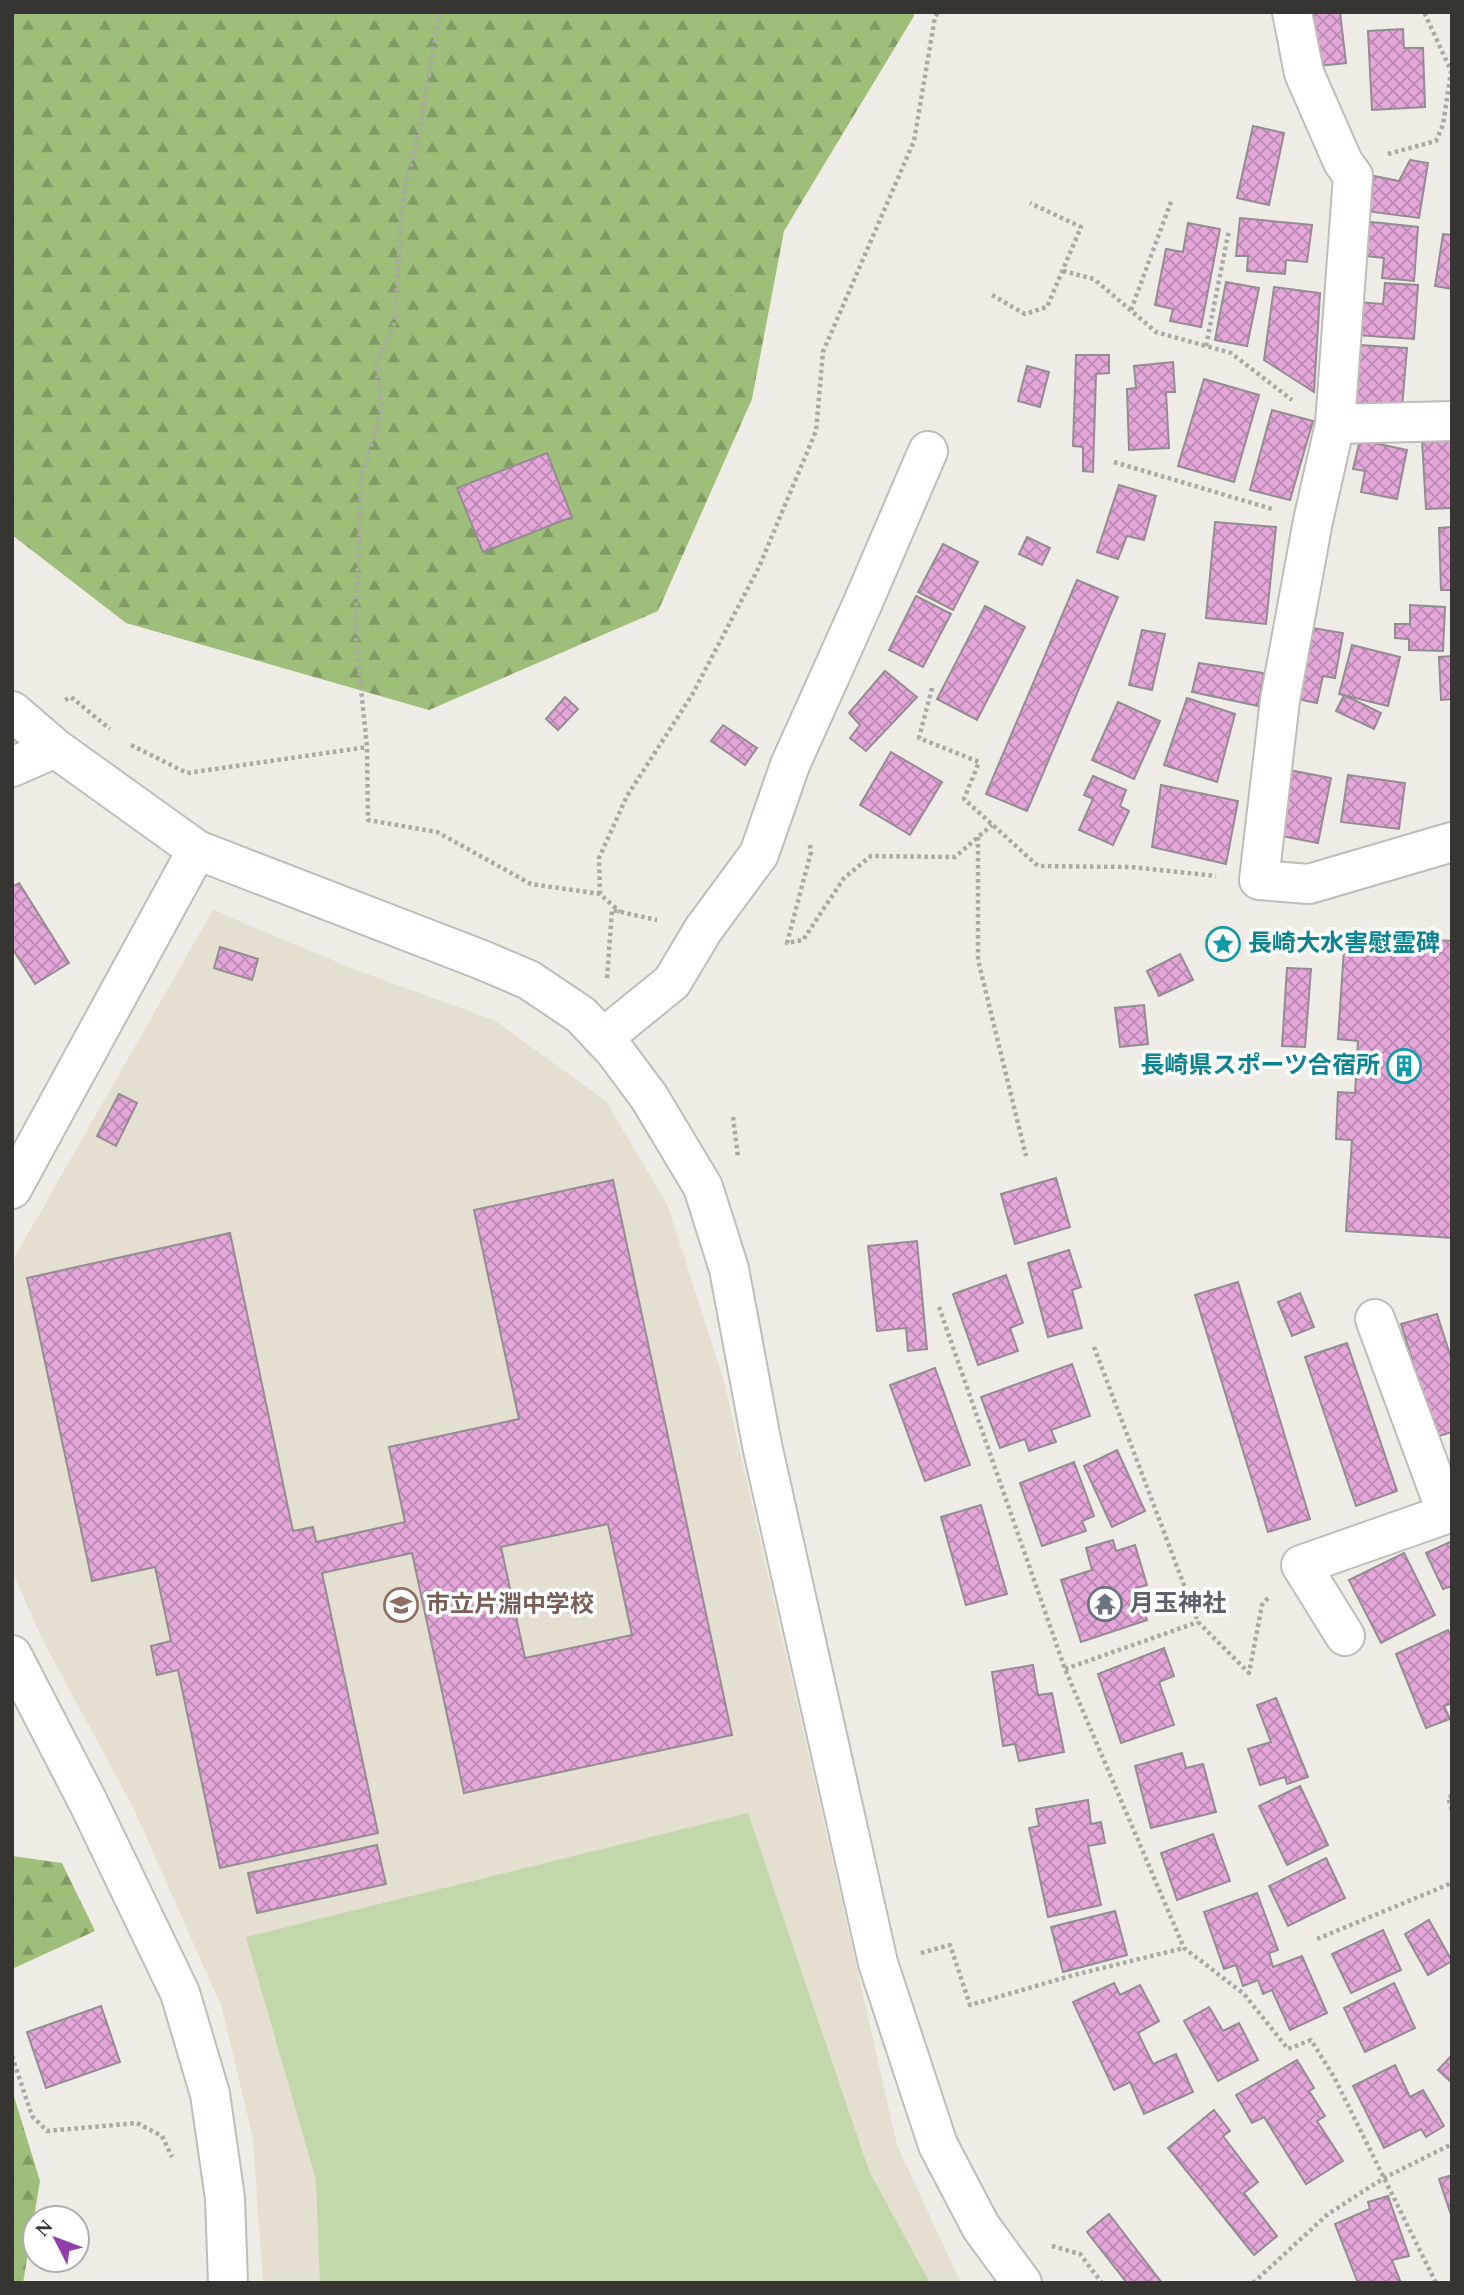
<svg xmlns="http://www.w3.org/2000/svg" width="1464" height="2295" font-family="Spectral,'Noto Sans JP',serif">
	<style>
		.built { fill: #e4dfd1 }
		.grass { fill: #c2d7aa }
		.forest { fill: url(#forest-firs) }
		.building { fill: url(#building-cross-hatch); stroke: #938d92; stroke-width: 2; fill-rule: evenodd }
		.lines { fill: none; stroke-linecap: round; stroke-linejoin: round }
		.street-casing { stroke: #bfbdb6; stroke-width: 42 }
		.secondary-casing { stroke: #bfbdb6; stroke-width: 42 }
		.path { stroke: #aaa9a3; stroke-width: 4.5; stroke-dasharray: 3.5 3.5; stroke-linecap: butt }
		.street { stroke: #fff; stroke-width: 38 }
		.secondary { stroke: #fff; stroke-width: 38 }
		.labels { text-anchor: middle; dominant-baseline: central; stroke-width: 7; stroke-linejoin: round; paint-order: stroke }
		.culture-label { font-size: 24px; font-weight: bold; fill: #0d838f; stroke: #fff; text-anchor: start }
		.worship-label { font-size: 24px; font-weight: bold; fill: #5b616d; stroke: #fff; text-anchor: start }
		.education-label { font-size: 24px; font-weight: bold; fill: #785e54; stroke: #fff; text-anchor: start }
	</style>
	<defs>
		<pattern id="forest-firs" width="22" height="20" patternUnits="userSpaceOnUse" patternTransform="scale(1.75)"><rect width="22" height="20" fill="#9ebe79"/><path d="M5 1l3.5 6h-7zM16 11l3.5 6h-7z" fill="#829b64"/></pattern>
		<pattern id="building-cross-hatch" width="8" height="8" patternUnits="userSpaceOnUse" patternTransform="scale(1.75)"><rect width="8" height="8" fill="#e5a6d9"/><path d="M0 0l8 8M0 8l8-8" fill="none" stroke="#ba88b1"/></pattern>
	</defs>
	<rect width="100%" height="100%" fill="#eeece5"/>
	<!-- built -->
	<path class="built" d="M213 910 356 970 494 1020 606 1101 667 1204 724 1381 897 2145 961 2283H263L253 2139 222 2008 133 1807 42 1639 12 1571V1262Z"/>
	<!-- grass -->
	<path class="grass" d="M748 1813 869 2171 930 2283H320L316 2180 246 1937Z"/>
	<!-- forest -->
	<g class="forest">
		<path d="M12 12H914V16L784 231 752 399 658 611 429 710 126 623 12 535Z"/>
		<path d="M12 1856 62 1863 95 1931 12 1969Z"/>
		<path d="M12 2090 40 2181 23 2283H12Z"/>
	</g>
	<!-- building -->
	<g class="building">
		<path d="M1313 12H1340L1346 63 1319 66Z"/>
		<path d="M1403 29 1404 48H1423L1425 107 1372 110 1368 31Z"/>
		<path d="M1253 126 1284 133 1269 205 1237 198Z"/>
		<path d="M1410 160 1428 163 1419 218 1365 211 1369 175 1399 181Z"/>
		<path d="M1240 218 1312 225 1307 262 1286 260 1285 274 1247 271 1248 256H1236Z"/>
		<path d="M1362 221 1418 227 1414 281 1382 278 1384 258 1358 255Z"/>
		<path d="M1188 223 1220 229 1201 327 1170 321 1173 309 1155 305 1166 249 1183 252Z"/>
		<path d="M1443 234 1452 235V289L1435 286Z"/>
		<path d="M1226 282 1259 288 1247 346 1215 340Z"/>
		<path d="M1385 283 1418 285 1414 339 1356 335 1358 302 1383 304Z"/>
		<path d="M1274 287 1320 293 1314 392 1264 360Z"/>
		<path d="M1359 345 1407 348 1402 408 1354 403Z"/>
		<path d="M1076 355H1109V373L1096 374 1093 472 1083 471V447L1073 446Z"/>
		<path d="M1173 362 1175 392H1166L1169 448 1129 450 1127 389 1136 388 1134 366Z"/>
		<path d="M1027 366 1049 372 1040 407 1018 401Z"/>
		<path d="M1204 379 1259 395 1234 482 1178 466Z"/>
		<path d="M1272 410 1313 421 1290 500 1250 490Z"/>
		<path d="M1452 438V508L1426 509 1422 440Z"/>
		<path d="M1360 440 1407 450 1397 499 1361 492 1365 471 1353 469Z"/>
		<path d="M547 453 572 517 483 552 457 488Z"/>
		<path d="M1119 485 1156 496 1144 540 1127 536 1118 559 1097 552Z"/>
		<path d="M1215 522 1276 527 1266 624 1206 618Z"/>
		<path d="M1452 527V590H1441L1439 528Z"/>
		<path d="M1027 537 1050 548 1042 565 1019 554Z"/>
		<path d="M943 544 978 562 953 610 918 592Z"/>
		<path d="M1077 580 1118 597 1027 811 986 794Z"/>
		<path d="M916 596 951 614 923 667 889 650Z"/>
		<path d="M1410 605 1445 607 1443 651 1409 650V639L1395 638V624H1410Z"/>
		<path d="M985 606 1025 627 977 720 937 699Z"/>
		<path d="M1306 627 1343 633 1335 678 1323 676 1317 703 1292 698Z"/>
		<path d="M1142 630 1165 634 1152 690 1129 685Z"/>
		<path d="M1352 645 1400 657 1388 706 1339 694Z"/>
		<path d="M1452 656V699L1441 700 1439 657Z"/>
		<path d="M1199 663 1264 673 1258 706 1192 692Z"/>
		<path d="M885 671 917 697 866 751 850 738 860 725 849 713Z"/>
		<path d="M1344 695 1381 713 1374 729 1336 711Z"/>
		<path d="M565 697 578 709 558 730 546 719Z"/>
		<path d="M1187 698 1235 714 1217 782 1164 765Z"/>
		<path d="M1118 702 1160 721 1134 779 1092 760Z"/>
		<path d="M723 725 757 748 745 765 711 741Z"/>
		<path d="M891 752 942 782 910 835 860 805Z"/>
		<path d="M1289 770 1331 778 1318 843 1276 835Z"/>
		<path d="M1348 775 1405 783 1399 829 1341 822Z"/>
		<path d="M1093 776 1126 790 1120 806 1129 811 1113 845 1079 830 1093 799 1084 795Z"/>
		<path d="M1161 785 1238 801 1226 864 1152 847Z"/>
		<path d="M19 883 69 963 35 984 12 948V887Z"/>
		<path d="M1345 934 1452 941V1238L1346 1231 1352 1140 1336 1139 1338 1092 1355 1093 1358 1041 1338 1039Z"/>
		<path d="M220 947 258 959 252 980 214 968Z"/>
		<path d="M1180 954 1193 980 1159 996 1147 971Z"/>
		<path d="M1287 968 1311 969 1305 1047 1282 1046Z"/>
		<path d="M1144 1005 1148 1044 1120 1047 1115 1008Z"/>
		<path d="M119 1094 137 1103 116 1146 97 1136Z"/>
		<path d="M1056 1178 1070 1227 1015 1244 1001 1194Z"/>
		<path d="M613 1180 732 1735 464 1793 412 1553 322 1573 378 1833 220 1868 178 1670 157 1675 151 1646 171 1641 155 1567 92 1581 27 1278 230 1233 293 1531 313 1527 316 1542 405 1522 389 1447 519 1419 474 1210ZM608 1524 632 1635 525 1658 501 1547Z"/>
		<path d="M917 1241 927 1349 908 1351 906 1328 877 1331 868 1246Z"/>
		<path d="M1069 1250 1081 1287 1072 1290 1082 1328 1048 1337 1028 1263Z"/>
		<path d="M1006 1275 1023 1323 1010 1328 1018 1351 978 1365 953 1294Z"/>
		<path d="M1238 1282 1310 1519 1268 1532 1195 1295Z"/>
		<path d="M1300 1293 1314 1327 1292 1336 1278 1302Z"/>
		<path d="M1437 1314 1452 1361V1432L1436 1437 1401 1324Z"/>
		<path d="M1347 1343 1397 1491 1356 1506 1305 1357Z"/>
		<path d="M1072 1364 1090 1416 1051 1430 1056 1442 1029 1451 1025 1439 1000 1448 981 1397Z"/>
		<path d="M935 1368 970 1465 925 1481 890 1385Z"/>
		<path d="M1117 1450 1145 1511 1112 1527 1084 1466Z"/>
		<path d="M1074 1462 1094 1516 1082 1521 1086 1531 1042 1546 1020 1483Z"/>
		<path d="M981 1505 1007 1594 966 1605 941 1517Z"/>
		<path d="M1113 1540 1116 1551 1135 1545 1147 1585 1136 1588 1147 1620 1081 1642 1061 1580 1092 1570 1086 1548Z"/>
		<path d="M1452 1541V1586L1443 1589 1426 1553Z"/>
		<path d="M1404 1553 1435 1615 1381 1643 1349 1580Z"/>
		<path d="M1448 1630 1452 1638V1703L1444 1706 1450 1719 1426 1728 1396 1654Z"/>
		<path d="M1164 1648 1174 1676 1159 1682 1174 1725 1121 1743 1098 1674Z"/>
		<path d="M1033 1665 1038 1695 1052 1693 1064 1752 1019 1761 1015 1744 1003 1746 992 1672Z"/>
		<path d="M1276 1698 1308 1777 1287 1784 1285 1777 1260 1785 1248 1749 1271 1742 1257 1705Z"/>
		<path d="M1182 1753 1186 1768 1203 1764 1216 1812 1151 1828 1135 1766Z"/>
		<path d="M1300 1786 1328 1845 1287 1865 1259 1806Z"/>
		<path d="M1088 1800 1091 1824 1101 1822 1105 1843 1088 1846 1101 1905 1048 1917 1029 1828 1039 1826 1036 1809Z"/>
		<path d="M1213 1834 1230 1881 1177 1900 1161 1853Z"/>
		<path d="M377 1845 386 1884 257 1913 248 1873Z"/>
		<path d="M1326 1858 1345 1898 1288 1926 1269 1886Z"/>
		<path d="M1257 1893 1278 1950 1269 1953 1273 1967 1302 1956 1327 2013 1290 2030 1272 1990 1263 1994 1258 1980 1243 1986 1236 1965 1224 1969 1204 1912Z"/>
		<path d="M1115 1911 1127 1955 1063 1972 1051 1927Z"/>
		<path d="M1429 1920 1452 1961 1428 1975 1405 1934Z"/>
		<path d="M1383 1930 1401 1970 1351 1993 1332 1954Z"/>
		<path d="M1114 1983 1120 1995 1140 1985 1159 2021 1138 2033 1153 2064 1176 2054 1193 2092 1144 2114 1130 2082 1114 2090 1073 2002Z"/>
		<path d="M1394 1983 1415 2028 1365 2052 1344 2008Z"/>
		<path d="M101 2006 120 2062 46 2088 27 2032Z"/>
		<path d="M1209 2007 1223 2031 1239 2023 1258 2060 1218 2081 1184 2021Z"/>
		<path d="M1452 2055V2083L1438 2070Z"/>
		<path d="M1297 2060 1314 2088 1309 2091 1325 2116 1317 2121 1343 2161 1306 2184 1264 2117 1252 2123 1236 2095Z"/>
		<path d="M1395 2065 1410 2097 1423 2090 1444 2126 1426 2137 1421 2129 1384 2148 1353 2086Z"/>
		<path d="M1214 2110 1230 2131 1223 2136 1258 2182 1244 2193 1277 2236 1254 2255 1168 2148Z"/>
		<path d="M1452 2175V2218L1439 2179Z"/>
		<path d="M1388 2196 1409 2256 1392 2260 1401 2283H1358L1335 2224 1370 2209 1368 2202Z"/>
		<path d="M1109 2214 1162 2283H1127L1087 2232Z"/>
	</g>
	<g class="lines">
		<!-- street casing -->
		<g class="street-casing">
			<g id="street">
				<path d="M1292 12 1304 73 1343 162 1353 176 1335 424 1313 521 1280 700 1259 880 1309 884 1452 842"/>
				<path d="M1335 424 1452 421"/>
				<path d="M12 767 55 748"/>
				<path d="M603 1038 672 982 703 930 759 854 790 765 861 607 928 451"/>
				<path d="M1375 1319 1447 1514"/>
				<path d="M1345 1636 1301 1565 1452 1512"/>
			</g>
		</g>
		<!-- secondary casing -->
		<g class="secondary-casing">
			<g id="secondary">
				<path d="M12 711 55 748 197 850 482 960 529 980 581 1015 614 1050 649 1097 703 1187 729 1269 762 1445 878 1963 938 2145 981 2227 1022 2283"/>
				<path d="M12 1189 197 850"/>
				<path d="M12 1655 88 1802 180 1993 210 2094 225 2198 228 2283"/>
			</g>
		</g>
		<!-- path -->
		<g class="path">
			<path d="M440 12 420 128 403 198 394 324 376 366 382 408 362 474 355 630 367 747 368 820 437 832 531 884 600 894 620 912"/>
			<path d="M1388 154 1436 141 1443 125 1451 71 1424 12"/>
			<path d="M1063 271 1094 279 1156 332 1231 353 1292 400"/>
			<path d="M992 295 1025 314 1047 307 1081 227 1030 203"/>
			<path d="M1131 310 1172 199"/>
			<path d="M1206 346 1229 230"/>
			<path d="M1114 462 1272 509"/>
			<path d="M932 688 919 738 979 762 964 799 1038 866 1131 867 1216 876"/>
			<path d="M65 700 71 697 110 729"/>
			<path d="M131 745 187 773 367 747"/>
			<path d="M978 837V960L1026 1156"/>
			<path d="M810 845 811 852 787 943 803 940 844 878 871 856 955 857 992 825"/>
			<path d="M600 894 599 858 627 796 692 695 759 567 816 431 823 352 914 141 935 17 938 12"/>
			<path d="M607 978 612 910 657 920"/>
			<path d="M733 1117 738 1157"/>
			<path d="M939 1307 1065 1669 1184 1948 1244 1994 1288 2049 1311 2040 1334 2077 1436 2283"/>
			<path d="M1094 1347 1198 1622 1249 1673 1262 1605 1268 1598"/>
			<path d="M1065 1669 1198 1622"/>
			<path d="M1452 1796 1448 1797 1452 1811"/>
			<path d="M1317 1939 1452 1883"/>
			<path d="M921 1953 950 1945 970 2005 1074 1975 1184 1948"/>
			<path d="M12 2056 32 2116 47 2131 137 2123 162 2136 172 2157"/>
			<path d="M1052 2246 1080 2254 1102 2283"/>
			<path d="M1253 2283 1328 2214 1384 2178 1452 2144"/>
		</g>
		<!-- street -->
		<use href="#street" class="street"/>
		<!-- secondary -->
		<use href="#secondary" class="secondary"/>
	</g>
	<!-- icons -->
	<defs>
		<g id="sight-ring" transform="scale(1.75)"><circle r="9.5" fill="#fff" stroke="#0f9aa8" stroke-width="1.5"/><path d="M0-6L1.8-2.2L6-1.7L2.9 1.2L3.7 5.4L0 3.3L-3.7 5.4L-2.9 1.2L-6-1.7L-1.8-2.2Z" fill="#0f9aa8"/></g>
		<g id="building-ring" transform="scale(1.75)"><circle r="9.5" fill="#fff" stroke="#0f9aa8" stroke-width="1.5"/><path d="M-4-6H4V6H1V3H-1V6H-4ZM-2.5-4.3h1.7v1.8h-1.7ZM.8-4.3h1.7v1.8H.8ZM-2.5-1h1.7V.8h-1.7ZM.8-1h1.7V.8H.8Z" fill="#0f9aa8"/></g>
		<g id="temple-ring" transform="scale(1.75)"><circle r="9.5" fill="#fff" stroke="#6b7280" stroke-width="1.5"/><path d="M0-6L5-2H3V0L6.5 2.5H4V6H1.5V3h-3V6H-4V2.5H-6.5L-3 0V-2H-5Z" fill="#6b7280"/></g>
		<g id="school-ring" transform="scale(1.75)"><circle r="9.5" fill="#fff" stroke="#8d6e63" stroke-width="1.5"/><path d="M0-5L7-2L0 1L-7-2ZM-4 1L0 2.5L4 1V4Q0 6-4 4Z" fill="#8d6e63"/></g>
	</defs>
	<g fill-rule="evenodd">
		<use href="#sight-ring" x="1223" y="944"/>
		<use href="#building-ring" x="1404" y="1066"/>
		<use href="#temple-ring" x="1105" y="1604"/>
		<use href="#school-ring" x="401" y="1605"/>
	</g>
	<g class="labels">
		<!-- culture labels -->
		<g class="culture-label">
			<text x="1248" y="944">長崎大水害慰霊碑</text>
			<text x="1380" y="1066" text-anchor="end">長崎県スポーツ合宿所</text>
		</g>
		<!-- worship labels -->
		<g class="worship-label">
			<text x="1130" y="1604">月玉神社</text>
		</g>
		<!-- education labels -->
		<g class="education-label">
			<text x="426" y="1605">市立片淵中学校</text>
		</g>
	</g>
	<!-- border -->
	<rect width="1464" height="2295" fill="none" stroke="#363532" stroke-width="28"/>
	<!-- north arrow -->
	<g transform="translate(56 2239) rotate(312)"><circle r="33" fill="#ffffff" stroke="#afaead" stroke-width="2"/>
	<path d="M0-5L12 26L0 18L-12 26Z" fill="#923fae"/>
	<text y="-10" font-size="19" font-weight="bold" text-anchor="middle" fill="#363532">N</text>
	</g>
</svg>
